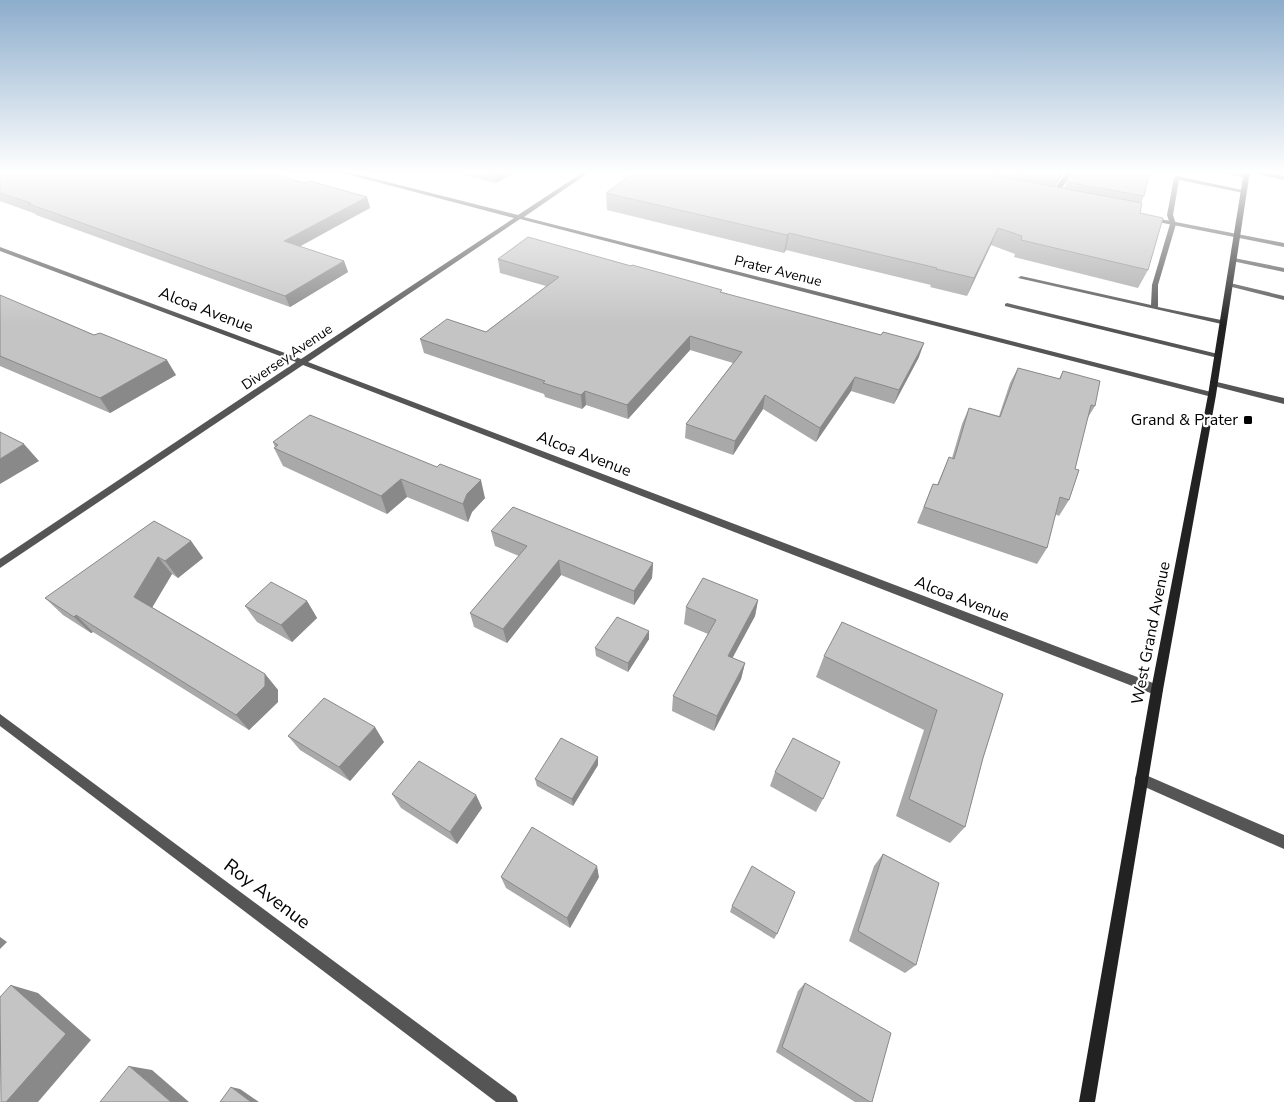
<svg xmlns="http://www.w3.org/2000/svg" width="1284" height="1102" font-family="'Nunito Sans',sans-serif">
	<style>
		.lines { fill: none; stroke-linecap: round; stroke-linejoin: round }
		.service { fill: #555; fill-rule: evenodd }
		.minor { fill: #555; fill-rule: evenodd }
		.secondary { fill: #222; fill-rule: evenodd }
		.wall { fill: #a9a9a9 }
		.shaded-wall { fill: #898989 }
		.building { fill: #c4c4c4; stroke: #898989 }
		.poi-dot { fill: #000; stroke: #fff; stroke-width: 2 }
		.labels { text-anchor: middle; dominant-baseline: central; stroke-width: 4.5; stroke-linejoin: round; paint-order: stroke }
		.far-street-label { font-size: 14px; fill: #000; stroke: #fff }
		.street-label { font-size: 16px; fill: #000; stroke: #fff }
		.poi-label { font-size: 16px; fill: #000; stroke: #fff; text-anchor: end }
		.near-street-label { font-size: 19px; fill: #000; stroke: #fff }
	</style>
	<rect width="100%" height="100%" fill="#fff"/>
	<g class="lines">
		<!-- service -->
		<g class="service">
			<path d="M1067 171H1073L1063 186 1059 198 1054 199 1057 186Z"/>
			<path d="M1212 171H1224L1249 176 1246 178Z"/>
			<path d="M1244 171H1254L1284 176V180Z"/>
			<path d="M1177 176 1247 191 1244 193 1179 180 1173 215 1176 224 1158 285V307L1226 321V325L1018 278 1021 276 1151 305 1152 285 1170 224 1167 215 1174 178Z"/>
			<path d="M1234 258 1284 268V272L1232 261 1231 260Z"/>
			<path d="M1230 283 1284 296V300L1228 286V284Z"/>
			<path d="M1007 303 1218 354 1222 356 1218 358 1005 306V304Z"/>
			<path d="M1141 773 1284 835V849L1136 783 1135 779 1136 775Z"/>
		</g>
		<!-- minor -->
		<g class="minor">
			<path d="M335 171H344L518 215 585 171H591L524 217 1215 393V397H1212L520 219 308 362 1161 686 1163 690 1161 694 1157 695 1153 694 303 365 0 568V559L296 362 0 251V247L301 359 514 218Z"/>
			<path d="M1150 217 1284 243V247L1148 220 1147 219Z"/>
			<path d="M1210 381H1213L1284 398V404L1210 385Z"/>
			<path d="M0 714 516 1096 518 1102H496L0 726Z"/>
		</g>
		<!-- secondary -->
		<path class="secondary" d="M1244 171H1250L1216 395 1163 690 1095 1102H1079L1151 690 1208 395Z"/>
	</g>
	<!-- wall -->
	<g class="wall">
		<path d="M0 171 305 183 367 197 370 208 299 246 344 261 348 272 290 307 36 215V214L0 201Z"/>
		<path d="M448 171H517L496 183Z"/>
		<path d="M636 171H1065L1059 180 1056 187 1064 188 1072 171 1144 196 1141 203 1140 213 1148 270 1138 288 1014 257 1015 254 991 245 967 296 930 287 931 285 786 250 784 253 607 210 606 193Z"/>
		<path d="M498 259 722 292 919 357 894 404 851 391 816 442 763 409 733 455 685 438 686 424 733 363 690 350 628 419 586 405 582 409 545 397 544 394 424 353 420 339 486 332 546 286 500 273Z"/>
		<path d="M0 295 94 335 176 375 110 413 0 366Z"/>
		<path d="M1018 368 1059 379 1063 371 1095 406 1087 419 1075 469 1069 500 1059 516 1055 514 1047 548 1037 564 917 523 933 484 937 485 949 457 952 458 962 424 969 408 999 416 1010 383Z"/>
		<path d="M273 442 485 498 472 512 468 522 407 497 387 514 283 466 274 448 275 447Z"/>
		<path d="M491 531 653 563 652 578 634 605 561 575 507 643 474 627 470 613 519 556 495 546Z"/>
		<path d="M191 541 203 558 178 578 172 574 152 607 265 674 278 690V702L249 730 93 632 91 633 63 615 45 598Z"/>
		<path d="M758 600 755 616 732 658 745 663 741 679 714 731 672 711 673 696 708 634 684 624 686 607Z"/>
		<path d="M307 601 317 618 292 642 257 622 245 606Z"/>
		<path d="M649 631V639L628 672 596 656 595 648Z"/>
		<path d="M824 656 1003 694 983 758 965 827 950 843 896 816 924 730 816 677Z"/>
		<path d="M288 736 384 742 350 781 300 750Z"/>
		<path d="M598 757V765L573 806 537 786 535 779Z"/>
		<path d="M775 772 823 799 816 812 770 786Z"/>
		<path d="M392 794 476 795 482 808 457 844 401 808Z"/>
		<path d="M883 854 916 965 905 973 849 941 874 866Z"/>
		<path d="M501 877H599L570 928 506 888Z"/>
		<path d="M732 906 777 934 774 939 730 912Z"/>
		<path d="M805 983 872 1102H855L776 1052 798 991Z"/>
	</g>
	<!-- shaded-wall -->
	<g class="shaded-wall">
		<path d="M499 171H517L496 183 495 173Z"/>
		<path d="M1061 171H1065L1058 181Z"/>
		<path d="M367 197 370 208 288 253 284 241Z"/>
		<path d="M998 228 991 245 967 296 974 278Z"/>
		<path d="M789 233 786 250 784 253 787 235Z"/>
		<path d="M344 261 348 272 290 307 285 296Z"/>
		<path d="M690 336V350L628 419 627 405Z"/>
		<path d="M924 343 919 357 894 404 899 390Z"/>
		<path d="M167 360 176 375 110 413 100 398Z"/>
		<path d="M855 377 851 391 816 442 820 428Z"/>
		<path d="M585 391 586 405 582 409 581 395Z"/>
		<path d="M765 395 763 409 733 455 735 441Z"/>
		<path d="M24 444 39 461 0 484V459Z"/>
		<path d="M401 479 407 497 387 514 381 496Z"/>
		<path d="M481 480 485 498 472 512 468 522 463 504 467 494Z"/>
		<path d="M191 541 203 558 178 578 165 561Z"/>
		<path d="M158 557 172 574 149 613 134 597Z"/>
		<path d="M559 560 561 575 507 643 503 629Z"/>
		<path d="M653 563 652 578 634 605V591Z"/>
		<path d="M758 600 755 616 725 672 728 656Z"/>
		<path d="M307 601 317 618 292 642 281 625Z"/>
		<path d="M76 615 93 632 91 633 74 617Z"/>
		<path d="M649 631V639L628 672V663Z"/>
		<path d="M745 663 741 679 714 731 717 716Z"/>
		<path d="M265 674 278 690V702L249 730 236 715Z"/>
		<path d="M375 727 384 742 350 781 339 767Z"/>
		<path d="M598 757V765L573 806 572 799Z"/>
		<path d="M476 795 482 808 457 844 450 832Z"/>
		<path d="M597 866 599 877 570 928 567 918Z"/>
		<path d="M0 937 7 942 0 949Z"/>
		<path d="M11 985 38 993 91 1040 38 1102H6Z"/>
		<path d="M129 1066 152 1070 189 1102H171Z"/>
		<path d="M231 1087 240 1089 259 1102H251Z"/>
	</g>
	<!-- building -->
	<g class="building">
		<path d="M0 171H262L305 183 310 181 367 197 284 241 344 261 285 296 29 204 31 203 0 193Z"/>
		<path d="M484 171H499L495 173Z"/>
		<path d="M636 171H970L1142 203 1140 213 1163 218 1148 270 1021 240 1022 236 998 228 974 278 936 269 937 268 789 233 787 235 606 193Z"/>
		<path d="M1003 171H1062L1058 181Z"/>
		<path d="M1072 171H1150L1144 196 1067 182Z"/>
		<path d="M528 237 631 266 632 265 665 274 722 290 720 292 814 317 881 335 883 332 924 343 899 390 855 377 820 428 765 395 735 441 686 424 742 352 690 336 627 405 585 391 581 395 543 383 545 381 420 339 447 319 486 332 559 277 498 259Z"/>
		<path d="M0 295 94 335 100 333 167 360 100 398 0 356Z"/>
		<path d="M1018 368 1060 379 1063 371 1100 381 1095 406 1091 405 1075 469 1079 470 1069 500 1060 497 1047 548 924 507 933 484 938 485 949 457 954 459 969 408 1000 417Z"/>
		<path d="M310 415 437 467 440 464 481 480 467 494 463 504 401 479 381 496 274 448 278 445 273 442Z"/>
		<path d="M0 432 24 444 0 459Z"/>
		<path d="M513 507 653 563 634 591 559 560 503 629 470 613 527 546 491 531Z"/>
		<path d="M154 521 191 541 165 561 158 557 134 597 265 674V686L236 715 76 615 74 617 45 598Z"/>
		<path d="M703 578 758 600 728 656 745 663 717 716 673 696 716 620 686 607Z"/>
		<path d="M271 582 307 601 281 625 245 606Z"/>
		<path d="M617 617 649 631 628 663 595 648Z"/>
		<path d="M842 622 1003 694 983 758 965 827 909 799 937 710 824 656Z"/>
		<path d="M324 698 375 727 339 767 288 736Z"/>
		<path d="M561 738 598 757 572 799 535 779Z"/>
		<path d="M793 738 840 762 823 799 775 772Z"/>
		<path d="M419 761 476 795 450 832 392 794Z"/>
		<path d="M532 827 597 866 567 918 501 877Z"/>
		<path d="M883 854 939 883 916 965 858 931Z"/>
		<path d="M752 866 795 892 777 934 732 906Z"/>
		<path d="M805 983 891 1033 872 1102H870L782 1047Z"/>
		<path d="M11 985 66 1034 6 1102H1L0 997Z"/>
		<path d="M129 1066 171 1102H100Z"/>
		<path d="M231 1087 251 1102H220Z"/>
	</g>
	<!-- sky -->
	<linearGradient id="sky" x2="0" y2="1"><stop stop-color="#8cadcc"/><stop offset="0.53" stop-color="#fff"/><stop offset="1" stop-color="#fff" stop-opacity="0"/></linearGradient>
	<rect width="1284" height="325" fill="url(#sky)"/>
	<!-- markers -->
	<rect class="poi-dot" x="1243" y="415" width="10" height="10" rx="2.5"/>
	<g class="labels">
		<!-- far-street labels -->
		<g class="far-street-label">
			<text transform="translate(778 271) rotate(14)">Prater Avenue</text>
			<text transform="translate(287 357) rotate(-34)">Diversey Avenue</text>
		</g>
		<!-- street labels -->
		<g class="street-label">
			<text transform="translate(206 310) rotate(21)">Alcoa Avenue</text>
			<text transform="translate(584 454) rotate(21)">Alcoa Avenue</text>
			<text transform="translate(962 599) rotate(21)">Alcoa Avenue</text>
			<text transform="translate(1151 633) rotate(-79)">West Grand Avenue</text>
		</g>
		<!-- poi labels -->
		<g class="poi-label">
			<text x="1238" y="420">Grand &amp; Prater</text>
		</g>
		<!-- near-street labels -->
		<g class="near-street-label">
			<text transform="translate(267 894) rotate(37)">Roy Avenue</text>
		</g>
	</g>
</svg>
